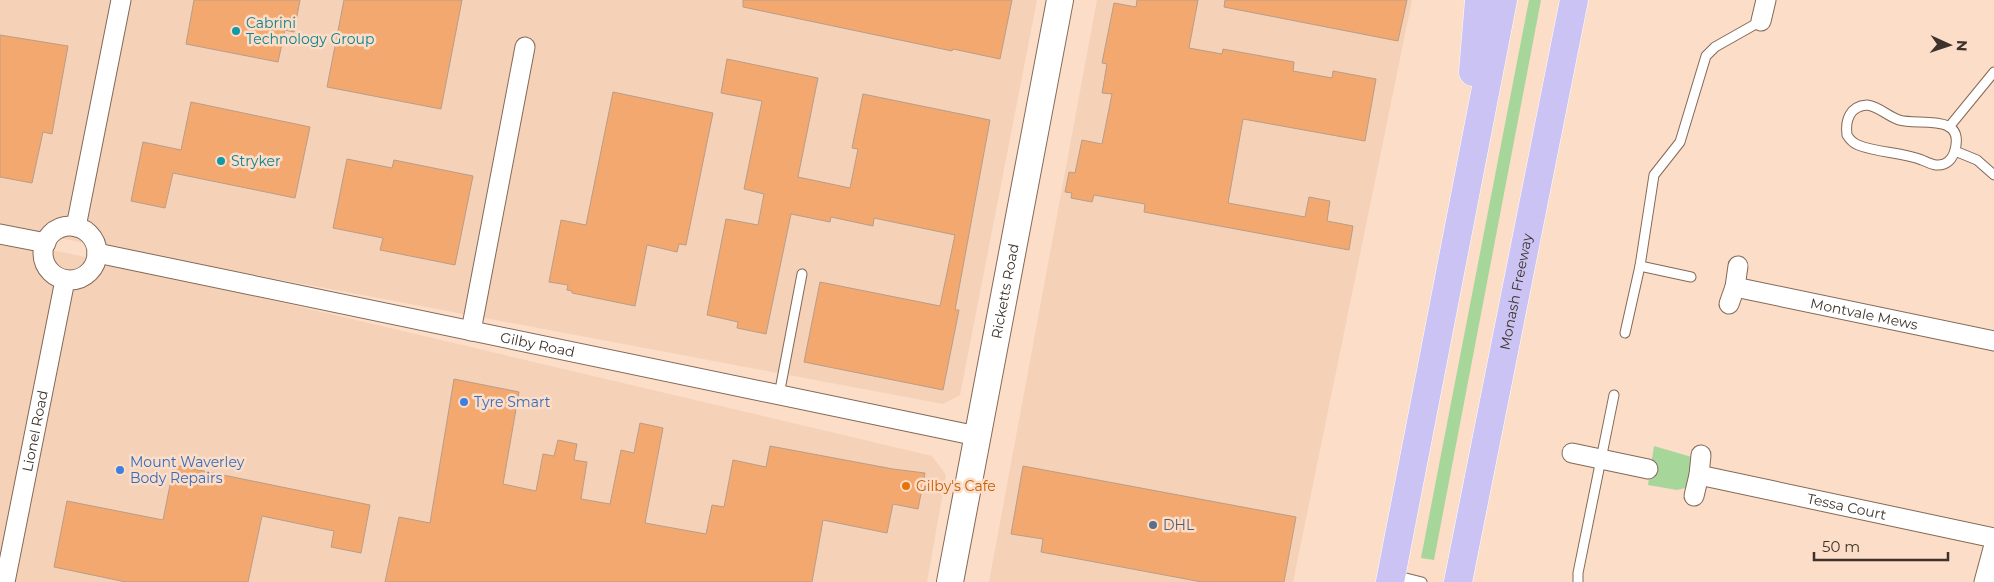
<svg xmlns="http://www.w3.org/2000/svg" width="1994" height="582" font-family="Montserrat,sans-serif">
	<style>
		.built { fill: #f5d1b8 }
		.green { fill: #a7d69b }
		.building { fill: #f2a86f; stroke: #b89d89 }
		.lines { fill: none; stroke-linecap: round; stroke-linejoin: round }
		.lane-casing { stroke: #836957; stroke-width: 11 }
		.street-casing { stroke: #836957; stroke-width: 21 }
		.secondary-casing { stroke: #836957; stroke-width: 28 }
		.highway-casing { stroke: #fff; stroke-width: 29 }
		.lane { stroke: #fff; stroke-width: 9 }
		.street { stroke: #fff; stroke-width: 19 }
		.secondary { stroke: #fff; stroke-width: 26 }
		.highway { stroke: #cac3f3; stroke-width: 28 }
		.culture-dot { fill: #0f9aa8; stroke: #fbddc8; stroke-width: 2 }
		.shop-dot { fill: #3f7fe0; stroke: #fbddc8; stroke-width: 2 }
		.food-dot { fill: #e8710a; stroke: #fbddc8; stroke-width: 2 }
		.service-dot { fill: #5c6f8a; stroke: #fbddc8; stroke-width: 2 }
		.labels { text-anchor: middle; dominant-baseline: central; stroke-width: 5; stroke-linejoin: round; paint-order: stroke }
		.culture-label { font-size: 14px; fill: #0d838f; stroke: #fbddc8; text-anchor: start }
		.street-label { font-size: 14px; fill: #3e322a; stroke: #fbddc8 }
		.shop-label { font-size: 14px; fill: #366cbe; stroke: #fbddc8; text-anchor: start }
		.food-label { font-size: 14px; fill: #c56008; stroke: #fbddc8; text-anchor: start }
		.service-label { font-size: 14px; fill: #4e5e75; stroke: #fbddc8; text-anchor: start }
	</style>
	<rect width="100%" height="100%" fill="#fbddc8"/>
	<!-- built -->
	<g class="built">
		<path d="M0 0H1037L960 395 943 404 0 227Z"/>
		<path d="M1097 0H1412L1293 582H989Z"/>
		<path d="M0 239 123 265 932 456 946 475 927 582H0Z"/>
	</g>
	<!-- green -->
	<g class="green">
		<path d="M1529 0H1541L1434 560 1421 558Z"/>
		<path d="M1654 446 1695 458 1690 487 1677 490 1648 485Z"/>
	</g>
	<!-- building -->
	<g class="building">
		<path d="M194 0H300L294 32 285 30 278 62 186 44Z"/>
		<path d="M344 0H462L441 109 327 87Z"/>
		<path d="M743 0H1012L1000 59 953 49 952 51 743 7Z"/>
		<path d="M1137 0H1198L1189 48 1222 54 1223 49 1294 62 1293 71 1332 78 1333 71 1376 79 1365 141 1243 119 1228 203 1305 217 1309 197 1330 201 1327 221 1353 226 1349 250 1144 212 1145 204 1094 195 1092 202 1071 198 1072 193 1065 192 1069 172 1075 173 1082 140 1102 144 1112 94 1102 93 1107 64 1102 63 1114 3 1136 7Z"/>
		<path d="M1225 0H1407L1398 41 1224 7Z"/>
		<path d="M0 35 68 46 52 134 43 132 32 183 0 177Z"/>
		<path d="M727 59 818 78 798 177 850 188 858 149 852 148 863 94 990 120 955 310H959L943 390 804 362 820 282 940 306 955 235 874 218 873 226 831 217 830 222 791 214 766 334 737 328 738 322 707 315 726 219 758 225 764 194 744 189 762 101 721 93Z"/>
		<path d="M613 92 713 113 686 245 679 244 677 252 647 245 635 306 572 293V291L567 290 568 285 549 282 561 220 586 225Z"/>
		<path d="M191 102 310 127 295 198 173 173 165 208 131 201 143 142 181 150Z"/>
		<path d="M347 159 392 168 394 160 473 176 455 265 380 250 383 238 333 228Z"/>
		<path d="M454 379 519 392 503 484 536 491 543 454 554 456 558 440 577 444 574 460 587 462 581 499 610 504 621 450 634 453 640 423 663 428 645 523 706 534 712 505 724 507 733 460 766 467 770 446 893 469 925 473 918 509 893 504 887 533 823 520 812 582H385L399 517 430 523Z"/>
		<path d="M174 465 370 505 361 553 331 547 334 531 262 516 248 582H126L54 567 67 501 163 520Z"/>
		<path d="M1023 466 1296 517 1284 582H1202L1041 552 1043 539 1011 534Z"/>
	</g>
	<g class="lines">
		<!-- lane casing -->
		<g class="lane-casing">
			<g id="lane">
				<path d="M1867 105C1880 107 1887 116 1899 120 1918 126 1965 112 1955 150 1954 155 1950 162 1944 164 1936 167 1929 163 1922 160 1901 152 1878 153 1858 145 1853 143 1850 140 1847 135 1845 120 1850 106 1867 105Z"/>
				<path d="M1949 127 1994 72"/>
				<path d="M1955 151 1977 160 1994 175"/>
				<path d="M1691 277 1640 266 1654 175 1680 142 1706 56 1715 47 1761 21"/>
				<path d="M1625 333 1640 266"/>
				<path d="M779 395 802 274"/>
				<path d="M1394 575 1422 582"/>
				<path d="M1578 582V573L1614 395"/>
			</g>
		</g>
		<!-- street casing -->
		<g class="street-casing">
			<g id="street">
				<path d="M1761 21 1766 0"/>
				<circle cx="70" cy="253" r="27"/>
				<path d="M76 227 121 0"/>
				<path d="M0 234 46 243"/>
				<path id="s1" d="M97 253 977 436"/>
				<path id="s2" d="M1735 287 1994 341"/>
				<path d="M1729 304 1735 287 1738 266"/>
				<path d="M471 331 525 47"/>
				<path d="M1572 453 1648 469"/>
				<path id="s3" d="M1699 475 1994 538"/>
				<path d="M1694 496 1699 475 1701 455"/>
				<path id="s4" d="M5 582 65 280"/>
				<path d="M1984 582 1994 545"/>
			</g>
		</g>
		<!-- secondary casing -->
		<g class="secondary-casing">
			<g id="secondary">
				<path id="s5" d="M950 582 1060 0"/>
			</g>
		</g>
		<!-- highway casing -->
		<g class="highway-casing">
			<g id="highway">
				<path d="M1473 72 1479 0"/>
				<path d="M1390 582 1503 0"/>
				<path id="s6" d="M1458 582 1574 0"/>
			</g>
		</g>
		<!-- lane -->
		<use href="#lane" class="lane"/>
		<!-- street -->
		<use href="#street" class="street"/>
		<!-- secondary -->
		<use href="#secondary" class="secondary"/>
		<!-- highway -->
		<use href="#highway" class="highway"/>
	</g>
	<!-- markers -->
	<g class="culture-dot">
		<circle cx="236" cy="31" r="5"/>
		<circle cx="221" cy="161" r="5"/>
	</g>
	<g class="shop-dot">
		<circle cx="464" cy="402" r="5"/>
		<circle cx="120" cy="470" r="5"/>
	</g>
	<circle class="food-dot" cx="906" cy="486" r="5"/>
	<circle class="service-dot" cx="1153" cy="525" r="5"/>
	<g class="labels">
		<!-- culture labels -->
		<g class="culture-label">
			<text x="246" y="23">Cabrini<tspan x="246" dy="16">Technology Group</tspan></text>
			<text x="231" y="161">Stryker</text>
		</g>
		<!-- street labels -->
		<g class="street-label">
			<text stroke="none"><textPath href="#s5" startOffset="296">Ricketts Road</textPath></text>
			<text stroke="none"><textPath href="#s6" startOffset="296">Monash Freeway</textPath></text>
			<text stroke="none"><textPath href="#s2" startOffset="132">Montvale Mews</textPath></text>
			<text stroke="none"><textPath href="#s1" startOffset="450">Gilby Road</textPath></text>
			<text stroke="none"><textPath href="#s4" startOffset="154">Lionel Road</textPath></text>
			<text stroke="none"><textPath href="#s3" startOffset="151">Tessa Court</textPath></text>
		</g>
		<!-- shop labels -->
		<g class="shop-label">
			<text x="474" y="402">Tyre Smart</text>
			<text x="130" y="462">Mount Waverley<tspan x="130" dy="16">Body Repairs</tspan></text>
		</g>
		<!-- food labels -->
		<g class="food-label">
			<text x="916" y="486">Gilby's Cafe</text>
		</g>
		<!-- service labels -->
		<g class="service-label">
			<text x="1163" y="525">DHL</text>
		</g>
	</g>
	<!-- north arrow -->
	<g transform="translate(1949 45) rotate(93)" stroke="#fbddc8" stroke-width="4" paint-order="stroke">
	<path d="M0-4L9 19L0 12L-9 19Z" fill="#3e322a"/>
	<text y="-8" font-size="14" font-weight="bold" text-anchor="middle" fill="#3e322a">N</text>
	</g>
	<!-- scale -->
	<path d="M1814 552v8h134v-8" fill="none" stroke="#3e322a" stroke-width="2.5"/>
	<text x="1822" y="552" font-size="15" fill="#3e322a" stroke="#fbddc8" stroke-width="4" paint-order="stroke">50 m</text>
</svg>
